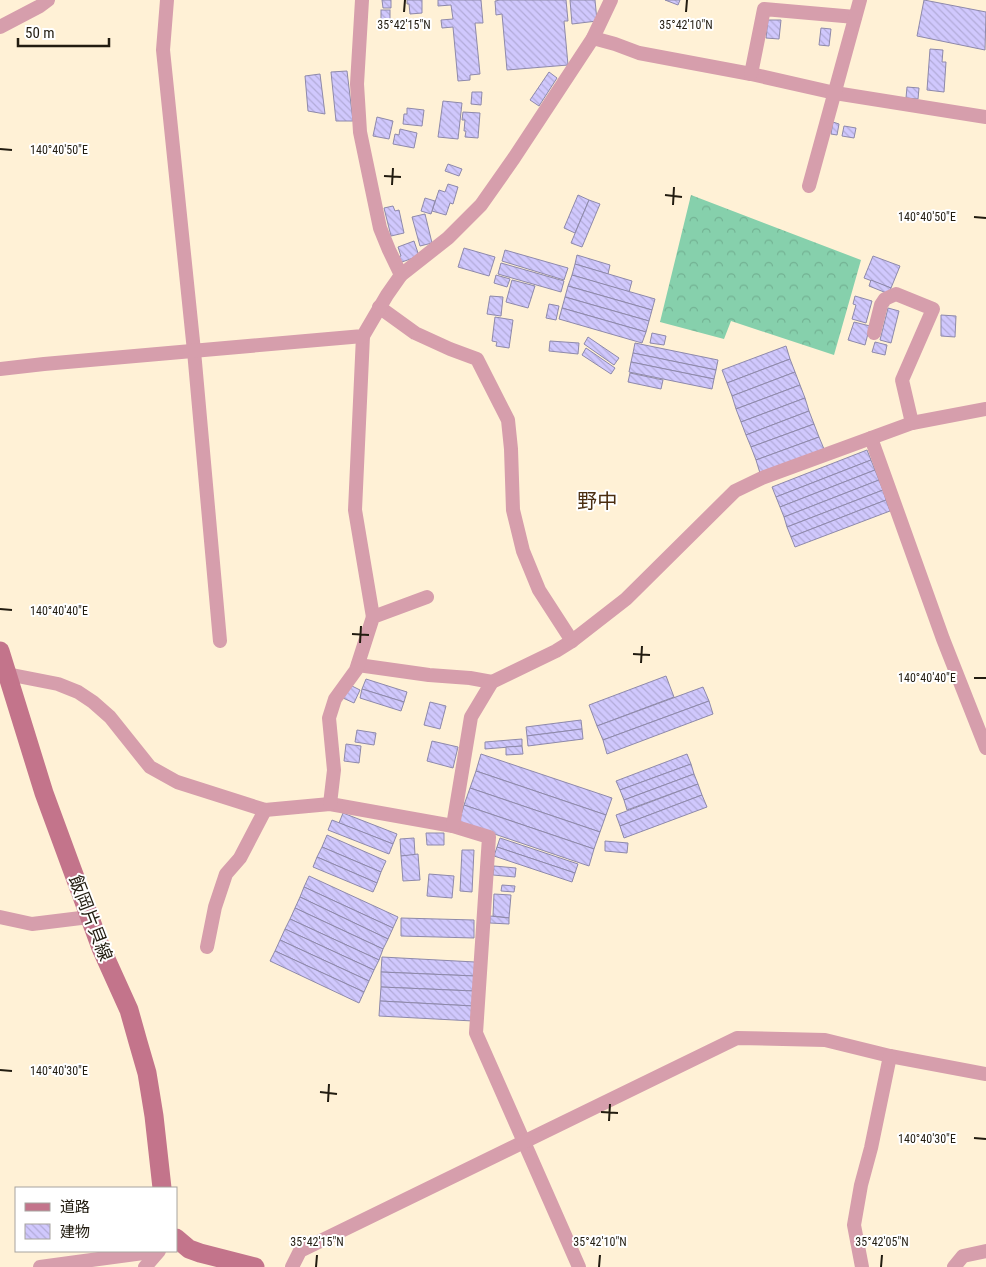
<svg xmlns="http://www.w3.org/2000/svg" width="986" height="1267" font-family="'Roboto Condensed','Noto Sans JP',sans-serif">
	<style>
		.forest { fill: url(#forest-crowns) }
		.building { fill: url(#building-back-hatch); stroke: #8e89aa }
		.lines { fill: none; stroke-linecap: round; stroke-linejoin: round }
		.minor { stroke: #d69eac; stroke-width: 14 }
		.secondary { stroke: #c3748b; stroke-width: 19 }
		.ticks { fill: none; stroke: #221c10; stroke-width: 2 }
		.labels { text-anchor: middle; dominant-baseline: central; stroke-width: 4; stroke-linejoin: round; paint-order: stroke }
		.street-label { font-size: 18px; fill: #221c10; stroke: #fff }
		.quarter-label { font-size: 20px; fill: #4a2d10; stroke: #fff }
		.ticks-label { font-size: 12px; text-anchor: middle; fill: #221c10; stroke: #fff; stroke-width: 4; stroke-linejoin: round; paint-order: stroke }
	</style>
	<defs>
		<pattern id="forest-crowns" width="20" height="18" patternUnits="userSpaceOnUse" patternTransform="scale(1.25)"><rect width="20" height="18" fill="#86d0ac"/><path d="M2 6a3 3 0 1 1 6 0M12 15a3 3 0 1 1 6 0" fill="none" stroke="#73b293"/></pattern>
		<pattern id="building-back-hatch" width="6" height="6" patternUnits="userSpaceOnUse" patternTransform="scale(1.25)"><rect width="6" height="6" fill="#d0c8fd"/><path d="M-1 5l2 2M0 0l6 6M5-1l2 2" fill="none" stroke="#b2abd8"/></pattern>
	</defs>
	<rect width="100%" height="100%" fill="#fff1d6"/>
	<!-- forest -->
	<path class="forest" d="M691 195 861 260 834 355 731 321 724 339 660 322Z"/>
	<!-- building -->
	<g class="building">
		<path d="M382 0H391V8H383Z"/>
		<path d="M407 0H422V13L410 14 409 4H407Z"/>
		<path d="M438 0H481L483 23H475L480 74 470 75V80L458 81 453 27 442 28 441 20 453 19 451 5 438 6Z"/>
		<path d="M500 0H566L568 21H564L568 65 507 70 502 14 496 15 495 1Z"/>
		<path d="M570 0H595L597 21 572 24Z"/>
		<path d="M665 0H680L678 5Z"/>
		<path d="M924 0 986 12 985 50 917 36Z"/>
		<rect x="381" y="10" width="9" height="15"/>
		<path d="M768 20H781L779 39 766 38Z"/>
		<path d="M821 28 831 29 829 46 819 45Z"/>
		<path d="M930 49 943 50 942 62H946L944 92 927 90Z"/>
		<path d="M347 71 353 121H336L331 72Z"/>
		<path d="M549 72 557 78 539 106 530 100Z"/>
		<path d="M320 74 325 114 308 111 305 76Z"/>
		<path d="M907 87 919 88 918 99 906 98Z"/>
		<path d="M472 92H482L481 105 471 104Z"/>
		<path d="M443 101 462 103 458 139 438 137Z"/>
		<path d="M407 108 424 110 422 126 403 124 404 114H407Z"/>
		<path d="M463 112 480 113 478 138 465 137 466 131H464L465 120H462Z"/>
		<path d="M377 117 393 121 389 139 373 136Z"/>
		<path d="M833 122 839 124 837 135 831 134Z"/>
		<path d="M844 126 856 128 854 138 842 136Z"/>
		<path d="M400 129 417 133 414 148 393 144 395 134 399 135Z"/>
		<path d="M448 164 462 169 459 176 445 171Z"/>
		<path d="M448 184 458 187 453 204 450 203 446 215 432 211 439 190 445 192Z"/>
		<path d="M578 195 589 200 575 233 564 228Z"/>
		<path d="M425 198 435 201 431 214 421 211Z"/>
		<path d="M589 200 600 204 582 247 571 243Z"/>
		<path d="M393 206 395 211 399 210 404 233 391 236 384 208Z"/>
		<path d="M425 214 432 243 420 246 412 217Z"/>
		<path d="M414 241 419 256 399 263 397 257 401 256 398 247Z"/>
		<path d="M464 248 495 257 489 276 458 267Z"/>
		<path d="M505 250 568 268 564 280 502 261Z"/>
		<path d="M577 255 610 265 608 274 575 264Z"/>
		<path d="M873 256 900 266 891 288 864 278Z"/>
		<path d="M501 263 564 281 561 292 498 274Z"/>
		<path d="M575 264 632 281 629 292 572 275Z"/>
		<path d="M496 275 510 279 507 287 494 283Z"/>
		<path d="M572 275 655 299 652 310 568 286Z"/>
		<path d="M512 280 535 286 528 308 506 302Z"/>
		<path d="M871 280 891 288 889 294 869 286Z"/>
		<path d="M568 286 652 310 649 321 565 297Z"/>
		<path d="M490 296 503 297 501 316 487 314Z"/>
		<path d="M855 296 872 301 866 323 852 319 856 305 853 304Z"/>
		<path d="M565 297 649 321 646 332 562 308Z"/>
		<path d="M549 304 559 306 556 320 546 318Z"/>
		<path d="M562 308 646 332 642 343 559 319Z"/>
		<path d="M888 308 899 311 891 343 880 340Z"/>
		<path d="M941 315 956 316 955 337 941 336Z"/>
		<path d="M495 317 513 320 509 348 496 346 497 342 492 341Z"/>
		<path d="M854 322 870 326 865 345 848 340Z"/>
		<path d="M652 333 666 336 664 345 650 343Z"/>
		<path d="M588 337 619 358 614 365 584 344Z"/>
		<path d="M550 341 579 343 578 354 549 351Z"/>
		<path d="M875 342 887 345 885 355 872 352Z"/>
		<path d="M635 343 718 360 716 370 633 353Z"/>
		<path d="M786 346 790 359 727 383 722 370Z"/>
		<path d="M586 348 615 368 611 374 582 355Z"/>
		<path d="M633 353 716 370 714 379 631 362Z"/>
		<path d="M790 359 795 372 732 396 727 383Z"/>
		<path d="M631 362 714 379 712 389 629 372Z"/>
		<path d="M795 372 800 385 736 409 732 396Z"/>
		<path d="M630 373 663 380 661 389 628 382Z"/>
		<path d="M800 385 805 398 741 422 736 409Z"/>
		<path d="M805 398 809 411 746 435 741 422Z"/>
		<path d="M809 411 814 424 751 447 746 435Z"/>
		<path d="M814 424 819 437 756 460 751 447Z"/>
		<path d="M819 437 824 449 760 473 756 460Z"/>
		<path d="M867 450 871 460 776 497 772 487Z"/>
		<path d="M871 460 875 470 780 507 776 497Z"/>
		<path d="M875 470 879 480 784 517 780 507Z"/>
		<path d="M879 480 883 490 787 527 784 517Z"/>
		<path d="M883 490 886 500 791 537 787 527Z"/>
		<path d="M886 500 890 511 795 547 791 537Z"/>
		<path d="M666 676 674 697 597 726 589 705Z"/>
		<path d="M366 679 407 692 404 702 362 689Z"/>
		<path d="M350 685 360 690 354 703 343 698Z"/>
		<path d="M703 687 709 701 603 740 597 726Z"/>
		<path d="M362 689 404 702 401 711 360 698Z"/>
		<path d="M709 701 713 714 607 754 603 740Z"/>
		<path d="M430 702 446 706 440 729 424 725Z"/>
		<path d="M581 720 582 729 527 736 526 727Z"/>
		<path d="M582 729 583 739 528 746 527 736Z"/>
		<path d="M357 730 376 733 374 745 355 742Z"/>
		<path d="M522 739V746L485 749V742Z"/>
		<path d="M432 741 458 747 453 768 427 761Z"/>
		<path d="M346 744 361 746 359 763 344 761Z"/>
		<path d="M522 746 523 754 506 755V747Z"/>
		<path d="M481 754 612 798 606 815 476 771Z"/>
		<path d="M687 754 691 764 620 790 616 781Z"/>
		<path d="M691 764 694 774 624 800 620 790Z"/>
		<path d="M476 771 606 815 600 832 470 788Z"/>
		<path d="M694 774 698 784 627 810 624 800Z"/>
		<path d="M698 784 702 795 620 826 616 815Z"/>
		<path d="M470 788 600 832 594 849 464 805Z"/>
		<path d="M702 795 707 807 624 838 620 826Z"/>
		<path d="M464 805 594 849 589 866 459 822Z"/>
		<path d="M343 813 397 834 393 844 339 823Z"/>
		<path d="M332 820 393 844 389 854 328 830Z"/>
		<path d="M426 833H444V845H427Z"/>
		<path d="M327 835 386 861 381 872 322 847Z"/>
		<path d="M414 838 415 855 401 856 400 839Z"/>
		<path d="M500 838 578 864 575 873 497 847Z"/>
		<path d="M605 841 628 843 627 853 605 851Z"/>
		<path d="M322 847 381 872 377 883 317 857Z"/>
		<path d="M497 847 575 873 572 882 494 856Z"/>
		<path d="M462 850H474L472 892 460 891Z"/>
		<path d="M418 854 420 880 403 881 401 856Z"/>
		<path d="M317 857 377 883 373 892 313 867Z"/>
		<path d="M494 866 516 868 515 877 493 875Z"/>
		<path d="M429 874 454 876 452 898 427 896Z"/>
		<path d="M309 876 398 917 393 928 304 887Z"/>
		<path d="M502 885 515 886 514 892 501 891Z"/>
		<path d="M304 887 393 928 388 939 300 897Z"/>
		<path d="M494 894 511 895 509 918 493 916Z"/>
		<path d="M300 897 388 939 383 949 295 908Z"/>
		<path d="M295 908 383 949 379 960 290 919Z"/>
		<path d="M490 916 509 918V924L490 923Z"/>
		<path d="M401 918 474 920V938L401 936Z"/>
		<path d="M290 919 379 960 374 970 285 929Z"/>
		<path d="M285 929 374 970 369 981 280 940Z"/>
		<path d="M280 940 369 981 364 992 275 951Z"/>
		<path d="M275 951 364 992 359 1003 270 961Z"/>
		<path d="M382 957 475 962V976L381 972Z"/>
		<path d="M381 972 475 976 474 991 381 987Z"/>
		<path d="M381 987 474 991 473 1006 380 1001Z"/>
		<path d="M380 1001 473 1006V1021L379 1016Z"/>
	</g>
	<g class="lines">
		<!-- minor -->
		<g class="minor">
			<path d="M167 0 163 50 194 351 220 641"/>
			<path d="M362 0 357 84 360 132 380 228 389 250 401 275"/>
			<path d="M0 27 40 6 48 0"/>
			<path d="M593 38 615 44 639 53 751 74 835 93 986 117"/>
			<path d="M751 74 764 9 855 17"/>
			<path d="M809 186 860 0"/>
			<path d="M379 307 415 333 450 349 477 359 508 420 511 449 513 510 523 551 539 590 572 641"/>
			<path d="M874 333 881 305 885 299 896 294 933 309 902 380 912 423"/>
			<path d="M363 336 355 510 373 617"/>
			<path d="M0 369 44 364 363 336 387 295 401 275 448 238 481 205 514 158 593 38 611 0"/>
			<path d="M871 438 943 639 986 748"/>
			<path d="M358 665 429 675 470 678 492 682"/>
			<path d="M7 674 58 684 78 692 93 702 110 717 150 767 177 782 265 810 330 804 453 826 489 837 476 1033 579 1267"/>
			<path d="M330 804 334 770 329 718 335 699 356 670 373 617 427 597"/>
			<path d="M453 826 471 717 492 682 556 651 572 641 626 599 735 491 762 478 912 423 986 409"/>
			<path d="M0 917 32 924 89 917"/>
			<path d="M207 947 215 907 226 874 240 858 265 810"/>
			<path d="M40 1267 158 1251"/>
			<path d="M145 1267 159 1251"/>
			<path d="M292 1267 300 1251 737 1038 825 1040 890 1056 986 1074"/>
			<path d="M862 1267 854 1225 861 1185 871 1148 890 1056"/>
			<path d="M954 1267 963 1256 986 1251"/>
		</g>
		<!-- secondary -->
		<g class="secondary">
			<path d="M0 651 44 793 101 948 129 1010 138 1042 147 1073 154 1116 162 1188"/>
			<path d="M176 1238 189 1249 200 1253 255 1267"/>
		</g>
	</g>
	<!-- ticks -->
	<path class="ticks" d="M404 12 405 0M686 12 687 0M0 149 12 150M384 176 401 177M392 185 393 168M665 195 682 197M673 205 674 187M974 217 986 218M0 609 12 610M352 634 369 635M360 643 361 626M633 654 650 655M641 663 642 646M974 678H986M0 1070 12 1071M320 1092 337 1094M328 1102 329 1084M601 1112 618 1113M609 1121 610 1104M974 1138 986 1139M316 1267 317 1255M599 1267 600 1255M881 1267 882 1255"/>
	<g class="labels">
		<!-- street labels -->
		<g class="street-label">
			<text transform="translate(91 918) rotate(69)">飯岡片貝線</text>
		</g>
		<!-- quarter labels -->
		<g class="quarter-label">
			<text x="597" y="501">野中</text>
		</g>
	</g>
	<g class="ticks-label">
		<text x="404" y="29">35°42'15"N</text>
		<text x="686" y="29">35°42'10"N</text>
		<text x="59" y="154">140°40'50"E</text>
		<text x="927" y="221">140°40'50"E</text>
		<text x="59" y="615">140°40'40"E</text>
		<text x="927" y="682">140°40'40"E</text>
		<text x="59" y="1075">140°40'30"E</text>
		<text x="927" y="1143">140°40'30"E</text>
		<text x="317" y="1246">35°42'15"N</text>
		<text x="600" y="1246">35°42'10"N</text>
		<text x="882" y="1246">35°42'05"N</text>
	</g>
	<!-- legend -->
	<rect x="15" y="1187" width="162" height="65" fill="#ffffff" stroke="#a7a49f"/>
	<rect x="25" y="1203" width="25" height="8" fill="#c3748b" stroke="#a7a49f"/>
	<text x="60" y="1212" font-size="15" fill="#221c10">道路</text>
	<rect x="25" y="1224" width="25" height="15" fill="url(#building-back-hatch)" stroke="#a7a49f"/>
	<text x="60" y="1237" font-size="15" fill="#221c10">建物</text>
	<!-- scale -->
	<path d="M18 38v8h91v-8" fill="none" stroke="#221c10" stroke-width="2.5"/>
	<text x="25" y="38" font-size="15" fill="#221c10" stroke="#ffffff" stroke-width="4" paint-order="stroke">50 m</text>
</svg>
